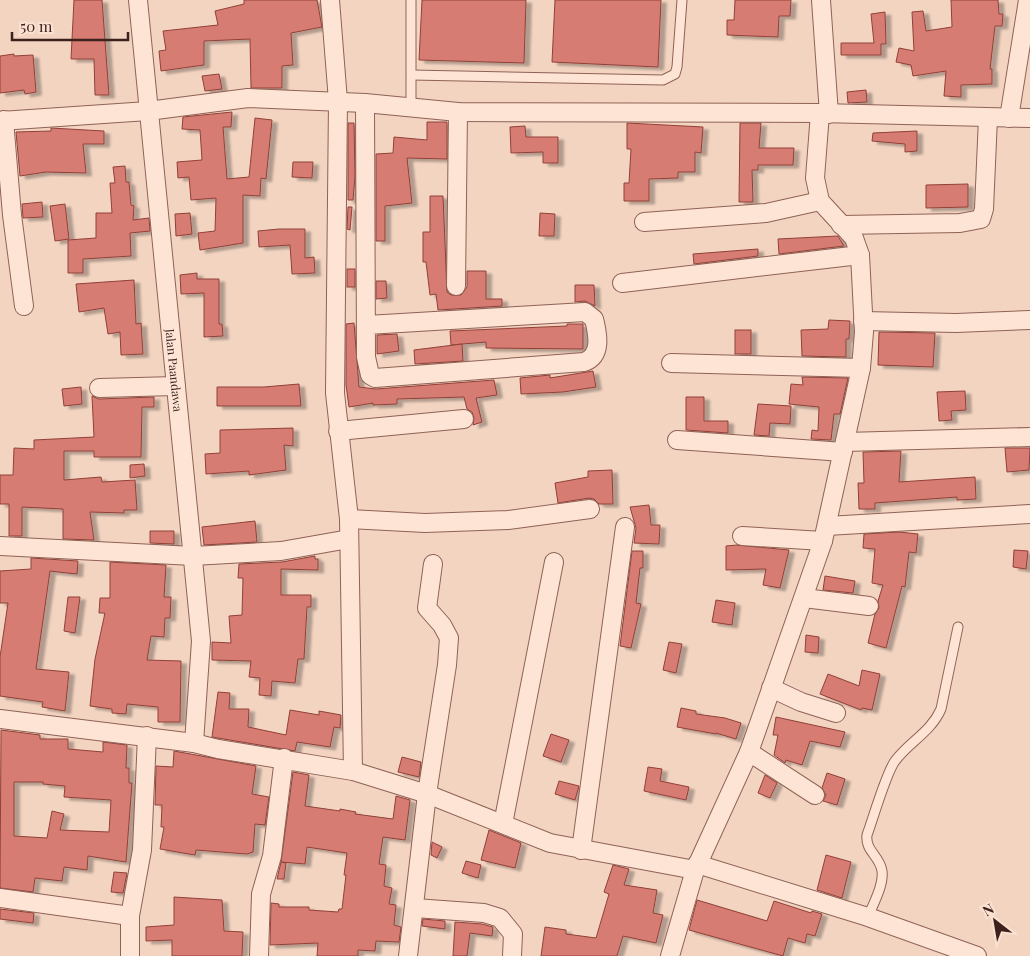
<svg xmlns="http://www.w3.org/2000/svg" width="1030" height="956" font-family="'Playfair Display',serif">
	<style>
		.building { fill: #d67c72; stroke: #914038; fill-rule: evenodd; filter: url(#shadow) }
		.lines { fill: none; stroke-linecap: round; stroke-linejoin: round }
		.service-casing { stroke: #8f6256; stroke-width: 11 }
		.minor-casing { stroke: #8f6256; stroke-width: 20 }
		.service { stroke: #fde4d5; stroke-width: 9 }
		.minor { stroke: #fde4d5; stroke-width: 18 }
		.labels { text-anchor: middle; dominant-baseline: central; stroke-width: 4.5; stroke-linejoin: round; paint-order: stroke }
		.street-label { font-size: 12px; fill: #3d211c; stroke: #fae1d1 }
	</style>
	<defs>
		<filter id="shadow"><feDropShadow dx="5.5" dy="3" stdDeviation="1" flood-color="#0004"/></filter>
	</defs>
	<rect width="100%" height="100%" fill="#f3d4c1"/>
	<!-- building -->
	<g class="building">
		<path d="M74 0H102L109 95H95L94 59H71Z"/>
		<path d="M244 0H317L322 27 291 33 293 65 282 66V88H251L250 39 204 41V65L161 71 159 51 166 50 163 31 218 25 215 11 244 4Z"/>
		<path d="M422 0H526L524 63 419 60Z"/>
		<path d="M555 0H661L658 67 552 62Z"/>
		<path d="M735 0H791L790 16H779L778 37 727 35V20H734Z"/>
		<path d="M951 0H998L999 14H1003L1002 26H995L990 69H992V84L961 85V97L944 96 946 71 913 76 911 65 896 62 899 48 914 51 912 12 923 11 926 31 952 27Z"/>
		<path d="M885 12 886 44H881V55H841V43H874L871 14Z"/>
		<path d="M14 54V56L33 55 36 92 25 94 24 90 0 93V56Z"/>
		<path d="M219 74 222 89 205 91 202 76Z"/>
		<path d="M866 90 867 102 848 103 847 92Z"/>
		<path d="M232 112 231 127H223L227 179 249 177 255 118 272 120 266 179 261 178 260 196 243 195V243L200 250 198 233 215 231 216 198 191 200 189 177 178 178 177 162 202 160 200 130 182 129 183 117Z"/>
		<path d="M427 122H447V159L407 158 412 203 385 206V241H376V154L393 153 394 137 427 140Z"/>
		<path d="M348 123H354L355 176 353 200H348Z"/>
		<path d="M627 123 703 127 701 153 695 152V172H678V178L649 179V201H624V183H629L631 149H627Z"/>
		<path d="M740 123H761L759 148H794L793 165H758V170H752L753 202H739Z"/>
		<path d="M525 126 526 137H558V163H543V152L511 153 510 127Z"/>
		<path d="M51 128 104 131V144H83L86 173 46 172 20 176 16 132 51 131Z"/>
		<path d="M917 131V151L905 152V144L872 141 873 133Z"/>
		<path d="M293 162H313L312 178 292 177Z"/>
		<path d="M125 166 126 182H129L131 205 134 206 133 220 149 218 150 231 130 233 131 256 83 259V273H68V240L96 238V213H112L110 183H115L113 167Z"/>
		<path d="M968 184V207L926 208V185Z"/>
		<path d="M430 196H443L447 292 451 295H461L467 287V271H486V299H502V306L438 310 436 294 430 295 426 262H423V232H430Z"/>
		<path d="M42 202 43 217 23 218 22 204Z"/>
		<path d="M65 204 69 239 55 241 50 206Z"/>
		<path d="M348 207H352L350 230 347 229Z"/>
		<path d="M190 213 192 234 176 236 175 214Z"/>
		<path d="M540 213 555 214 554 236H539Z"/>
		<path d="M279 229H305V258L314 257 315 273 292 274 290 245 259 247 258 231Z"/>
		<path d="M838 236 844 246 779 254 778 239Z"/>
		<path d="M758 249V256L694 264 693 254Z"/>
		<rect x="347" y="269" width="8" height="18"/>
		<path d="M197 273V279H219V324H222L223 336 204 337V293L181 294 180 275Z"/>
		<path d="M134 280 136 324 141 323 143 354 121 355 120 332 108 334 104 308 79 312 76 284Z"/>
		<path d="M376 281H386L387 298 376 299Z"/>
		<path d="M575 285H594L595 306 585 301 575 302Z"/>
		<path d="M829 320 850 321 849 339H846V357L802 356 801 330 828 329Z"/>
		<path d="M354 323 359 387 376 389 494 380 497 395 476 398 482 422 473 425 474 418 472 412 467 409 464 397 397 399V404L373 405V403L349 407 346 385V324Z"/>
		<path d="M567 324H583V349L486 348V342L451 345 450 331 567 326Z"/>
		<rect x="735" y="330" width="16" height="24"/>
		<path d="M879 332 935 333 933 367 878 365Z"/>
		<path d="M397 334 399 351 377 354V335Z"/>
		<path d="M462 344 463 361 415 364 414 350Z"/>
		<path d="M593 371 596 387 563 392 521 394 520 378 550 375V378Z"/>
		<path d="M802 377 848 378 840 414H834L831 440 811 439 812 430 818 431 819 407 789 404 791 384 803 385Z"/>
		<path d="M299 384 301 406H217V387H264Z"/>
		<path d="M81 387 82 404 64 406 62 389Z"/>
		<path d="M965 391 966 410 951 411 952 420 939 421 937 392Z"/>
		<path d="M92 396 99 399 154 397V407H142L141 457H94V451H64V480L101 477 102 482 135 480 137 510H124V513L90 512 94 540 63 539V509L22 507V536H9V504H0V475H13L14 448 34 449V440L94 437Z"/>
		<path d="M686 397H704V421H728V433L686 430Z"/>
		<path d="M758 404 791 406 790 424 770 423 769 436 754 435Z"/>
		<path d="M293 428V446L284 445 286 470 249 475V471L206 474 205 454 220 453V430Z"/>
		<path d="M1005 448H1030L1029 470 1007 472Z"/>
		<path d="M901 451 899 482 975 477 976 499 957 500V497L875 503V509H859L858 483H864L863 452Z"/>
		<path d="M144 464 145 476 130 478V465Z"/>
		<path d="M612 470 613 504H599L594 499 589 498 558 503 555 483 588 477V471Z"/>
		<path d="M649 505 651 525H660L659 544 634 543 636 528 630 507Z"/>
		<path d="M255 521 257 542 204 545 202 527Z"/>
		<path d="M150 531H174V544L150 543Z"/>
		<path d="M899 532 918 534 916 553 909 552 905 587 902 586 886 648 868 643 875 614 879 608 878 601 883 585 872 583 875 549 863 548 864 534Z"/>
		<path d="M737 545 789 550 780 588 763 585 766 569 726 570V546Z"/>
		<path d="M1014 550 1028 551 1026 569 1013 567Z"/>
		<path d="M632 551H643V568H640L636 603 641 604 631 648 620 646Z"/>
		<path d="M315 556V559H318V570L281 569V595H311V607H307L304 659H298L295 683 272 681 271 696 259 695 260 678 249 677 251 661 212 660V642L231 643 229 616 242 615 243 578H238L239 564 282 562Z"/>
		<path d="M31 558 78 561 77 574 50 571 36 669 69 672 65 711 42 707 43 702 0 696V657L8 603H0V571L31 569Z"/>
		<path d="M110 562 166 565 164 597H171L170 618H165L164 637 151 636 147 660 181 661 180 722H158V707L127 704 126 714 112 713V709L90 706 95 659 105 613H99L100 598H110Z"/>
		<path d="M825 576 855 581 853 593 823 590Z"/>
		<path d="M68 597H80L75 633 64 631Z"/>
		<path d="M716 600 735 603 732 625 712 622Z"/>
		<path d="M806 635 819 637 818 653 805 652Z"/>
		<path d="M669 642 682 644 676 673 663 670Z"/>
		<path d="M862 670 880 674 872 710 862 708 861 710 820 694 828 674 859 686Z"/>
		<path d="M218 692 230 693 229 709H249L248 727 286 735 290 710 319 715V711L341 715 340 728 334 727 330 747 297 742 295 751 212 737Z"/>
		<path d="M681 708 696 711V714L725 718 741 723 736 739 716 733V734L677 727Z"/>
		<path d="M776 717 845 732 840 747 810 741 802 765 786 760 785 763 774 755 778 735H773Z"/>
		<path d="M1 730 40 735V739H68V749L103 752V742L127 745 126 768H129V783H132L126 862 88 856 87 870 64 867 62 881 35 878 33 892 0 888ZM14 782H43V784L65 786 64 797 111 800 109 832 60 830 64 814 52 811 47 838 14 836Z"/>
		<path d="M551 734 569 740 561 762 543 756Z"/>
		<path d="M174 751 256 766 252 794 269 797 265 825 255 824 253 852 247 854 196 850 195 855 160 849 164 827H161L162 805H155L156 766 173 767Z"/>
		<path d="M402 757 421 762 419 777 398 772Z"/>
		<path d="M648 767 662 769 660 781 689 787 686 800 644 791Z"/>
		<path d="M293 772 309 775 305 806 340 811V809L356 812 355 814 393 819 396 796 410 800 405 840 383 837 379 864 386 865 384 886 392 888 389 904 396 905 394 925 401 927 399 942 376 941 375 951 358 950V956H317L318 943 270 945 271 903 279 904V907H309V910L338 912 339 909H342L346 875H344L347 853 307 847 305 864 281 862Z"/>
		<path d="M827 773 845 779 837 805 823 801 826 795 822 788Z"/>
		<path d="M765 775 777 783 770 798 758 793Z"/>
		<path d="M559 781 579 786 575 800 555 794Z"/>
		<path d="M489 830 521 843 515 868 481 860Z"/>
		<path d="M432 842 442 847 437 858 431 855Z"/>
		<path d="M826 855 851 862 842 898 817 890Z"/>
		<path d="M466 861 481 865 478 878 462 873Z"/>
		<path d="M281 862 286 863 284 879H277Z"/>
		<path d="M613 865 629 869 624 885 657 890 653 913 663 915 656 943 623 936 617 956H541L545 927 566 930V934L596 938 609 894 604 892Z"/>
		<path d="M114 872 127 873 123 893 111 892Z"/>
		<path d="M174 897 222 900 224 931 243 932 242 956H172V940L146 941V927L174 925Z"/>
		<path d="M697 900 767 921 774 901 811 913 812 911 822 914 815 936 807 934 805 943 788 938 783 956 689 930Z"/>
		<path d="M0 909 34 913 33 923 0 919Z"/>
		<path d="M423 919 445 921V929L422 926Z"/>
		<path d="M455 922 482 924 493 927 492 936 470 933 467 956H453Z"/>
	</g>
	<g class="lines">
		<!-- service casing -->
		<g class="service-casing">
			<g id="service">
				<path d="M411 0V109"/>
				<path d="M412 75 663 80 675 74 677 67 682 0"/>
				<path d="M868 917C873 904 884 885 882 871 880 856 865 851 867 835 873 819 886 773 895 761 909 742 931 732 941 709L958 627"/>
			</g>
		</g>
		<!-- minor casing -->
		<g class="minor-casing">
			<g id="minor">
				<path id="s1" d="M138 0 201 641 194 743"/>
				<path d="M330 0 338 101 335 393 349 519 353 771"/>
				<path d="M821 0 829 114"/>
				<path d="M365 103 366 357 370 375 375 378 584 362C602 356 598 335 594 319L585 312 367 325"/>
				<path d="M1009 118 1028 0"/>
				<path d="M4 120 12 215 24 306"/>
				<path d="M0 121 148 111 248 98 365 103 458 112 820 113 1030 118"/>
				<path d="M644 222 766 213 820 201"/>
				<path d="M841 225 960 223 981 219 984 209 988 118"/>
				<path d="M622 283 860 255"/>
				<path d="M456 286 458 112"/>
				<path d="M863 321 956 323 1030 320"/>
				<path d="M671 363 861 368"/>
				<path d="M99 388 176 386"/>
				<path d="M338 431 464 419"/>
				<path d="M677 440 843 452"/>
				<path d="M845 442 1030 437"/>
				<path d="M349 519 425 523 508 520 590 509"/>
				<path d="M827 526 1030 514"/>
				<path d="M742 536 823 541"/>
				<path d="M0 546 193 556 281 551 349 539"/>
				<path d="M804 598 869 606"/>
				<path d="M771 688 801 702 836 713"/>
				<path d="M0 719 194 743 218 749 353 771 427 794 550 843 695 870"/>
				<path d="M749 752 815 795"/>
				<path d="M503 824 554 562"/>
				<path d="M581 850 625 527"/>
				<path d="M697 864 868 917 977 956"/>
				<path d="M0 898 130 916"/>
				<path d="M415 908 484 913 500 918 513 934 512 956"/>
				<path d="M130 956V916L142 850 147 736"/>
				<path d="M259 956 261 894 272 856 284 758"/>
				<path d="M408 956 427 794 447 665 449 638 442 625 427 608 433 564"/>
				<path d="M670 956 695 870 749 752 823 541 861 368 864 332 860 255 854 238 820 201 815 178 820 113"/>
			</g>
		</g>
		<!-- service -->
		<use href="#service" class="service"/>
		<!-- minor -->
		<use href="#minor" class="minor"/>
	</g>
	<g class="labels">
		<!-- street labels -->
		<g class="street-label">
			<text stroke="none"><textPath href="#s1" startOffset="372">Jalan Paandawa</textPath></text>
		</g>
	</g>
	<!-- north arrow -->
	<g transform="translate(995 921) rotate(329)" stroke="#fae1d1" stroke-width="4" paint-order="stroke">
	<path d="M0-4L9 19L0 12L-9 19Z" fill="#3d211c"/>
	<text y="-8" font-size="14" font-weight="bold" text-anchor="middle" fill="#3d211c">N</text>
	</g>
	<!-- scale -->
	<path d="M12 32v8h116v-8" fill="none" stroke="#3d211c" stroke-width="2.5"/>
	<text x="20" y="32" font-size="15" fill="#3d211c" stroke="#fae1d1" stroke-width="4" paint-order="stroke">50 m</text>
</svg>
